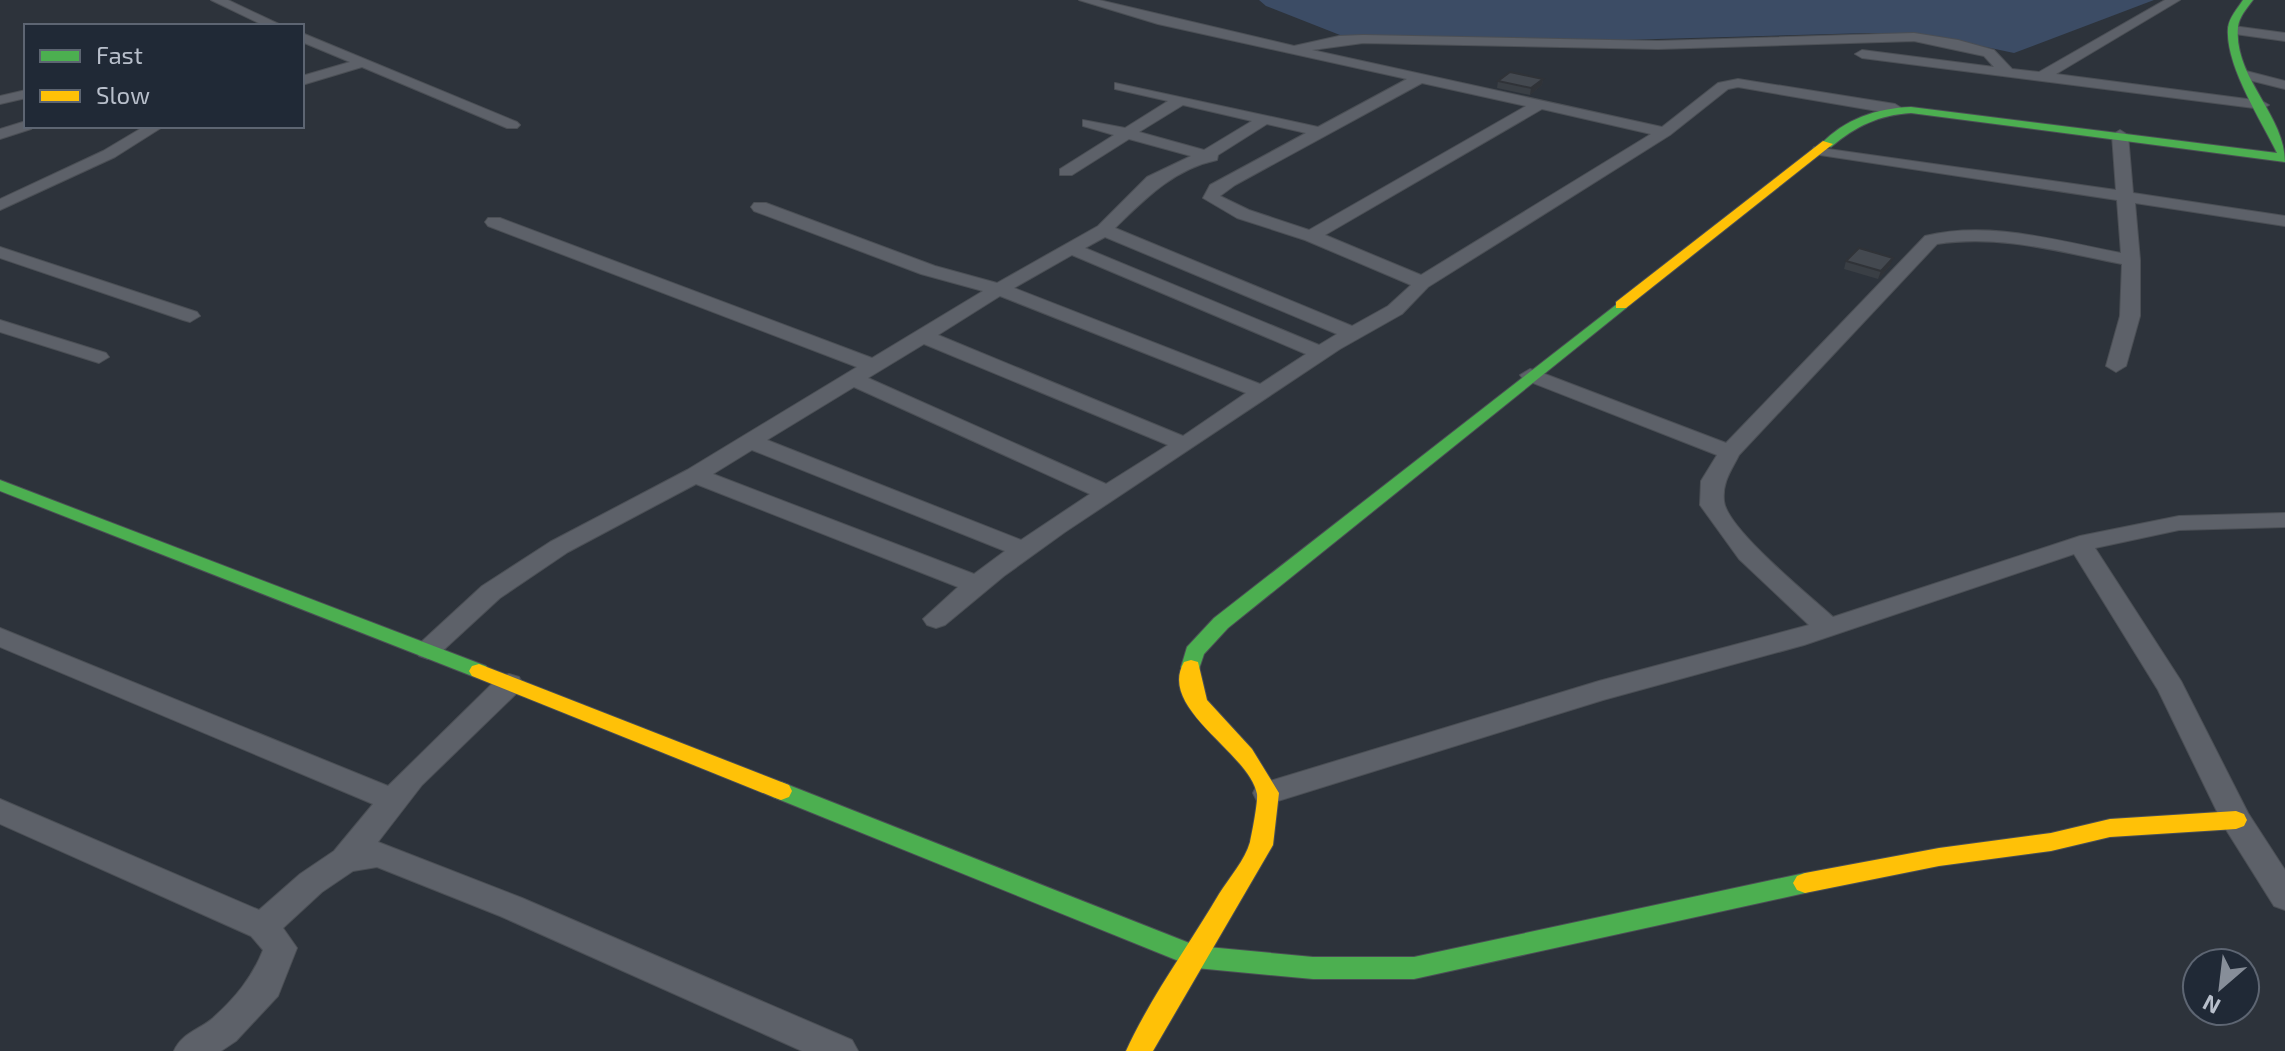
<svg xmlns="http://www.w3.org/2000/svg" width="2285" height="1051" font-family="'Exo 2',sans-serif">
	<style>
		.water { fill: #3c4c65 }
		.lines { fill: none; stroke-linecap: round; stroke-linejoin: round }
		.street-casing { stroke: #4b4f55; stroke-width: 2 }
		.fast-casing { stroke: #4b4f55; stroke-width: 2 }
		.slow-casing { stroke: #4b4f55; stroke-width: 2 }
		.street { fill: #5d6169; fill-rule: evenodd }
		.fast { fill: #4caf50; fill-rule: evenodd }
		.slow { fill: #ffc107; fill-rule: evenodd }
		.wall { fill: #3a3f45 }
		.shaded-wall { fill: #303338 }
		.building { fill: #444950; stroke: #303338; stroke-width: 2 }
	</style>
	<rect width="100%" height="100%" fill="#2d333b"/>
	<!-- water -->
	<path class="water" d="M1259 0H2154L2014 53 1934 36 1869 33 1622 40 1345 37 1266 6Z"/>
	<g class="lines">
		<!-- street casing -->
		<g class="street-casing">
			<g id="street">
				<path d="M211 0H228L283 26H265Z"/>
				<path d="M1079 0H1099L1294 46 1339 36 1363 35 1658 41 1914 33 1958 40 1994 50 2012 69 2039 72 2165 0H2180L2056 74 2262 101 2269 105 2262 109 1862 58 1855 54 1862 50 1994 67 1984 56 1914 41 1658 49 1363 43 1312 50 1662 127 1718 83 1738 79 1895 104 1903 109 1895 114 1738 87 1728 89 1670 135 1428 287 1402 314 1340 349 1065 532 1004 576 945 625 936 628 927 625 923 619 958 587 696 484 568 552 500 598 437 656 428 659 419 656 415 650 419 644 482 586 550 542 687 470 857 367 488 226 485 222 488 218H500L872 358 983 291 921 274 754 211 751 207 754 203H766L935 266 997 283 1098 226 1147 177 1191 156 1129 139 1072 175H1060V169L1114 135 1083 126V120L1125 128 1168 101 1115 89V83L1318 127 1407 79 1158 24ZM1422 83 1526 106 1309 230 1249 210 1220 196 1235 185ZM1183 105 1252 121 1204 150 1139 132ZM1542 109 1651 134 1421 275 1325 235ZM1267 124 1306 133 1210 185 1203 198 1237 218 1305 240 1411 285 1388 306 1352 326 1115 228C1146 198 1174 169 1217 160L1218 155ZM1105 237 1337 334 1319 345 1085 248ZM1072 255 1306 354 1260 384 1014 288ZM1000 296 1246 393 1183 436 938 335ZM924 344 1168 445 1106 484 868 378ZM854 387 1090 494 1021 540 767 440ZM752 450 1005 551 974 574 713 474Z"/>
				<path d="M2233 26 2285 33V41L2228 33V27Z"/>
				<path d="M302 33 517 122 520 125 517 128H507L362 67 302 85V76L350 62 302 42Z"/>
				<path d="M2246 71 2285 81V89L2241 78 2239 75Z"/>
				<path d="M26 90V98L0 104V96Z"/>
				<path d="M26 121V126H34L31 129 0 139V129Z"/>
				<path d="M145 126H164L115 157 0 210V199L103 151Z"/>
				<path d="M2120 130 2128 135 2133 193 2285 216V226L2135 203 2140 260V316L2126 366 2116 372 2106 366 2120 316 2122 264C2060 252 2000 234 1937 244L1739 455C1731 471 1722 482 1724 501 1726 528 1810 596 1833 617L2080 536 2179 516 2285 513V527L2179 530 2095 548 2181 681 2248 813 2285 870V910L2274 906 2225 828 2158 690 2074 554 1804 645 1603 700 1268 804 1257 801 1253 793 1257 785 1599 681 1809 625 1739 559 1700 505 1701 481 1717 455 1523 379 1520 375 1530 369 1537 371 1726 443 1925 236C1990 220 2057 241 2121 253L2117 200 1820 155 1812 150 1814 147 2116 190 2112 135Z"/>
				<path d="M0 247 197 312 200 316 190 322 183 320 0 258Z"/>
				<path d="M0 320 106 353 109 357 99 363 0 332Z"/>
				<path d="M0 628 388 786 499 677 509 674 519 677 523 684 519 691 422 785 378 842 522 898 852 1040 858 1051H802L500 916 377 867 353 871 322 892 283 928 297 948 278 996 236 1041 221 1051H174C182 1033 199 1030 213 1018 235 998 252 978 263 950L251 936 0 824V799L259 910 300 874 334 851 373 804 0 647Z"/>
			</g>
		</g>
		<!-- fast casing -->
		<g class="fast-casing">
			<g id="fast">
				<path d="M2243 0H2253C2247 8 2239 17 2238 27 2233 77 2285 115 2285 162L1911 113C1879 115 1856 126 1831 147L1821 144C1845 119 1877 108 1911 107L2277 153C2261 120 2225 65 2228 28 2229 17 2238 8 2243 0Z"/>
				<path d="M1621 301 1628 305 1626 308 1228 628 1204 654 1198 672H1184L1181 667 1187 647 1214 618Z"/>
				<path d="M0 480 486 666 489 671 486 676H472L0 491Z"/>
				<path d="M781 782 1197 946 1313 957H1414L1805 873 1813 876 1817 883 1813 890 1805 893 1414 979H1313L1196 968 773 797 770 791 773 785Z"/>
			</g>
		</g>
		<!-- slow casing -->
		<g class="slow-casing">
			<g id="slow">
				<path d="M1823 141 1833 144 1626 308H1616V302Z"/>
				<path d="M1191 660 1198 662 1207 700 1252 749 1279 793 1273 845 1153 1051H1126C1150 998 1189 945 1219 894 1229 878 1245 860 1250 842 1252 833 1258 802 1257 794 1249 752 1157 709 1184 662Z"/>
				<path d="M479 664 789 785 792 791 789 797 781 800 773 797 472 676 469 671 472 666Z"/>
				<path d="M2236 811 2244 814 2247 820 2244 826 2236 829 2110 837 2051 851 1939 866 1805 893 1797 890 1793 883 1797 876 1805 873 1939 848 2051 833 2110 819Z"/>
			</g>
		</g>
		<!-- street -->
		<use href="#street" class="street"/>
		<!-- fast -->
		<use href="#fast" class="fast"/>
		<!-- slow -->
		<use href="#slow" class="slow"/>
	</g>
	<!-- wall -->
	<g class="wall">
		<path d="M1543 79 1542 85 1530 95 1497 88 1498 81Z"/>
		<path d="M1846 261 1890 266 1878 279 1844 269Z"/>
	</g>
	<!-- shaded-wall -->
	<g class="shaded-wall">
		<path d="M1543 79 1542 85 1530 95 1531 88Z"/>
		<path d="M1893 258 1890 266 1878 279 1881 271Z"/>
	</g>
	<!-- building -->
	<g class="building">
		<path d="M1510 72 1543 79 1531 88 1498 81Z"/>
		<path d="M1859 248 1893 258 1881 271 1846 261Z"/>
	</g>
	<!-- legend -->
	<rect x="24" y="24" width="280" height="104" fill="#202936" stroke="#5d6572" stroke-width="2"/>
	<rect x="40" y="50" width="40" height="12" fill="#4caf50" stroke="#5d6572" stroke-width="2"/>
	<text x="96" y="64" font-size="24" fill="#b8bfcb">Fast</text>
	<rect x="40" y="90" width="40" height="12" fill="#ffc107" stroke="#5d6572" stroke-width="2"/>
	<text x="96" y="104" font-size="24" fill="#b8bfcb">Slow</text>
	<!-- north arrow -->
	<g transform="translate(2221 987) rotate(208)"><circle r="38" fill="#202936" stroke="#5d6572" stroke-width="2"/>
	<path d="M0-6L14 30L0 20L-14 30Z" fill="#878e99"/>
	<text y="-12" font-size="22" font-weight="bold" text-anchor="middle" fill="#b8bfcb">N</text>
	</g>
</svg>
